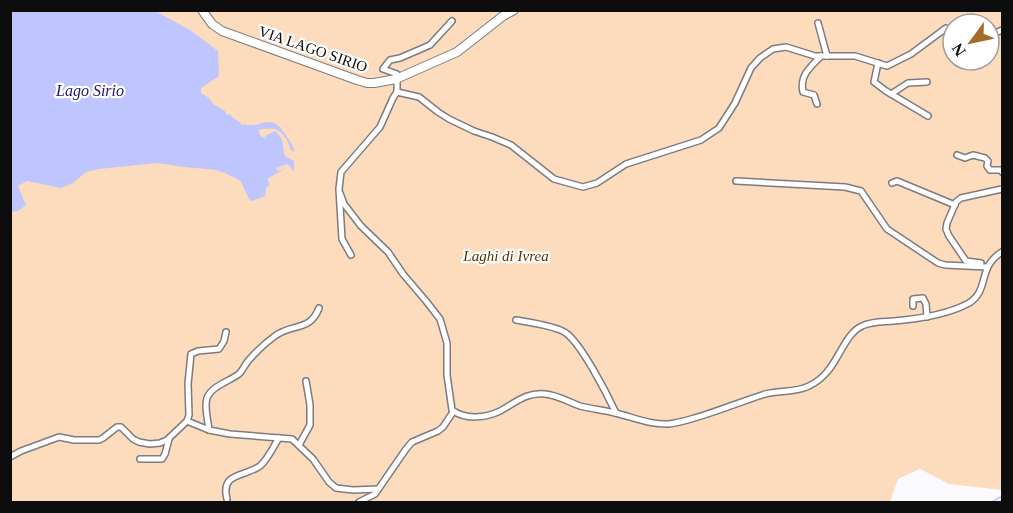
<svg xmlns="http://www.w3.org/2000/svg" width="1013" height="513" font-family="'Times New Roman',serif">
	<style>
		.green { fill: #fcdcbc; fill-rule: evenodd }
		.water { fill: #bfc5ff }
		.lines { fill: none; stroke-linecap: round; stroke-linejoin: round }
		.stream { stroke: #bfc5ff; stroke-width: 1.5 }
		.minor-casing { stroke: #7c7c80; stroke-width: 8 }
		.secondary-casing { stroke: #7c7c80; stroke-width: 10 }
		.minor { stroke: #fff; stroke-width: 5 }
		.secondary { stroke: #fff; stroke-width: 8 }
		.labels { text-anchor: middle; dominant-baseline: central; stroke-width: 4.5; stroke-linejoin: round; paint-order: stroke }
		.street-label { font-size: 15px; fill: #0d0d0e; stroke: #fff }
		.park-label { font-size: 15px; font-style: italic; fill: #593402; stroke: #fff }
		.water-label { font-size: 16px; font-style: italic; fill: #221767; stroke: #fff }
	</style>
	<rect width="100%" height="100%" fill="#fafafe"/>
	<!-- green -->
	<path class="green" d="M10 11H1002V490L949 484 920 469 898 479 890 502H11ZM953 24H989V60H953Z"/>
	<!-- water -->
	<path class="water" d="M10 11H155L190 30 218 51 219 76 201 88V93L209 98 213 104 225 111 227 115 230 114 232 117 241 123V126L243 124C262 130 269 110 286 135 289 141 294 146 295 152L291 150C285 133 279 125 259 130V132L261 136 265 138V136L275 131C285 140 282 144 285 156L294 161V170L293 171 288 164 276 168 278 171 287 167 267 179 270 184 266 188 265 197H261L259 199 250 201 240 180H237L236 178 217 170 184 167 157 163 99 169 86 172 73 183 61 188 27 181 18 186 26 205 18 211 11 212Z"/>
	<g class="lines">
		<!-- stream -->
		<path class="stream" d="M992 502 1002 496"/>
		<!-- minor casing -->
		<g class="minor-casing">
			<g id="minor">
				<path d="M818 23 827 56"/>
				<path d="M989 36 1002 30"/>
				<path d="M878 63 874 82 886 91 928 116"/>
				<path d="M397 92 419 97 438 112 449 119 474 131 492 137 511 145 554 179 583 187 597 183 626 164 701 140 719 128 735 103 751 68 760 58 773 49 786 47 815 56H855L887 66 911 54 946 28 953 30"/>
				<path d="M397 92V74L383 69 390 60 400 58 430 45 452 21"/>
				<path d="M891 94 908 83 927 82"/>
				<path d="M817 104 814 95 803 92C799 75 811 67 821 56"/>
				<path d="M957 155 965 158 973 155 985 158 988 161 987 166 990 170H1001L1002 172"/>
				<path d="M736 181 845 187 861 191 887 229 938 263 945 265 987 267"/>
				<path d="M892 183 897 181 955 205"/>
				<path d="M340 193 344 204 361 226 388 252 403 274 426 301 440 319 447 343V375L452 410C465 420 486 418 500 411 515 403 526 392 545 394 557 395 569 402 580 406 591 409 604 410 615 413 633 417 650 425 669 424 676 423 684 421 691 419 716 412 740 402 765 394 779 390 795 393 809 386 815 383 822 378 827 372 839 359 846 333 862 326 872 321 884 322 894 321 918 319 947 315 969 303 990 290 977 267 1002 252"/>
				<path d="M351 255 342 239 339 189 341 172 380 127 393 98 397 92"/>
				<path d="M981 263 966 261 949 236 946 229 947 223 956 202 961 198 1002 189"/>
				<path d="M913 306V299L923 298 926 304 927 317"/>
				<path d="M516 320C528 322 557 326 566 333 582 345 607 394 616 413"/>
				<path d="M187 421 209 430 230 434 292 439 313 459 329 482 336 488 353 490 378 489"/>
				<path d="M209 430C208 420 204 407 207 398 212 385 231 381 240 373 243 369 245 365 248 361 255 353 265 343 275 336 292 323 310 332 319 308"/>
				<path d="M299 445 310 425V405L306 381"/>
				<path d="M10 457 21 451 59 437 74 440H99L103 438 117 427H121L133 439 139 442 150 444 160 443 167 440 187 421 189 415 188 384 191 354 198 351 219 349 224 341 226 332"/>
				<path d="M140 459H162L165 454 169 439"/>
				<path d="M227 499C220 472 245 477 260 466 268 459 273 447 279 438"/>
				<path d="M359 502 375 494 406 449 412 442 438 431 443 427 453 412"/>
			</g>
		</g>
		<!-- secondary casing -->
		<g class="secondary-casing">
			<path id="secondary" d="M202 10 212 24 222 31 357 80 367 83H374L396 79 457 52 503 16 514 10"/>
		</g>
		<!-- minor -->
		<use href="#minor" class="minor"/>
		<!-- secondary -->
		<use href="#secondary" class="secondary"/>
	</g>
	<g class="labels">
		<!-- street labels -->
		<g class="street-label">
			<text transform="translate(313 49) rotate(19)">VIA LAGO SIRIO</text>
		</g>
		<!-- park labels -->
		<g class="park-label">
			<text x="506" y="256">Laghi di Ivrea</text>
		</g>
		<!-- water labels -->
		<g class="water-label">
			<text x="90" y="90">Lago Sirio</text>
		</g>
	</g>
	<!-- border -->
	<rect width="1013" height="513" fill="none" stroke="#0d0d0e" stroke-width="24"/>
	<!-- north arrow -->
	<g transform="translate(971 42) rotate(237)"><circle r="28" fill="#ffffff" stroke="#9e9e9f" stroke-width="1.5"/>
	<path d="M0-4.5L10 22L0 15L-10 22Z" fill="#a46b29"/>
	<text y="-9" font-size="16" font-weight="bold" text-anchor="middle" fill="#0d0d0e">N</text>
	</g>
</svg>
